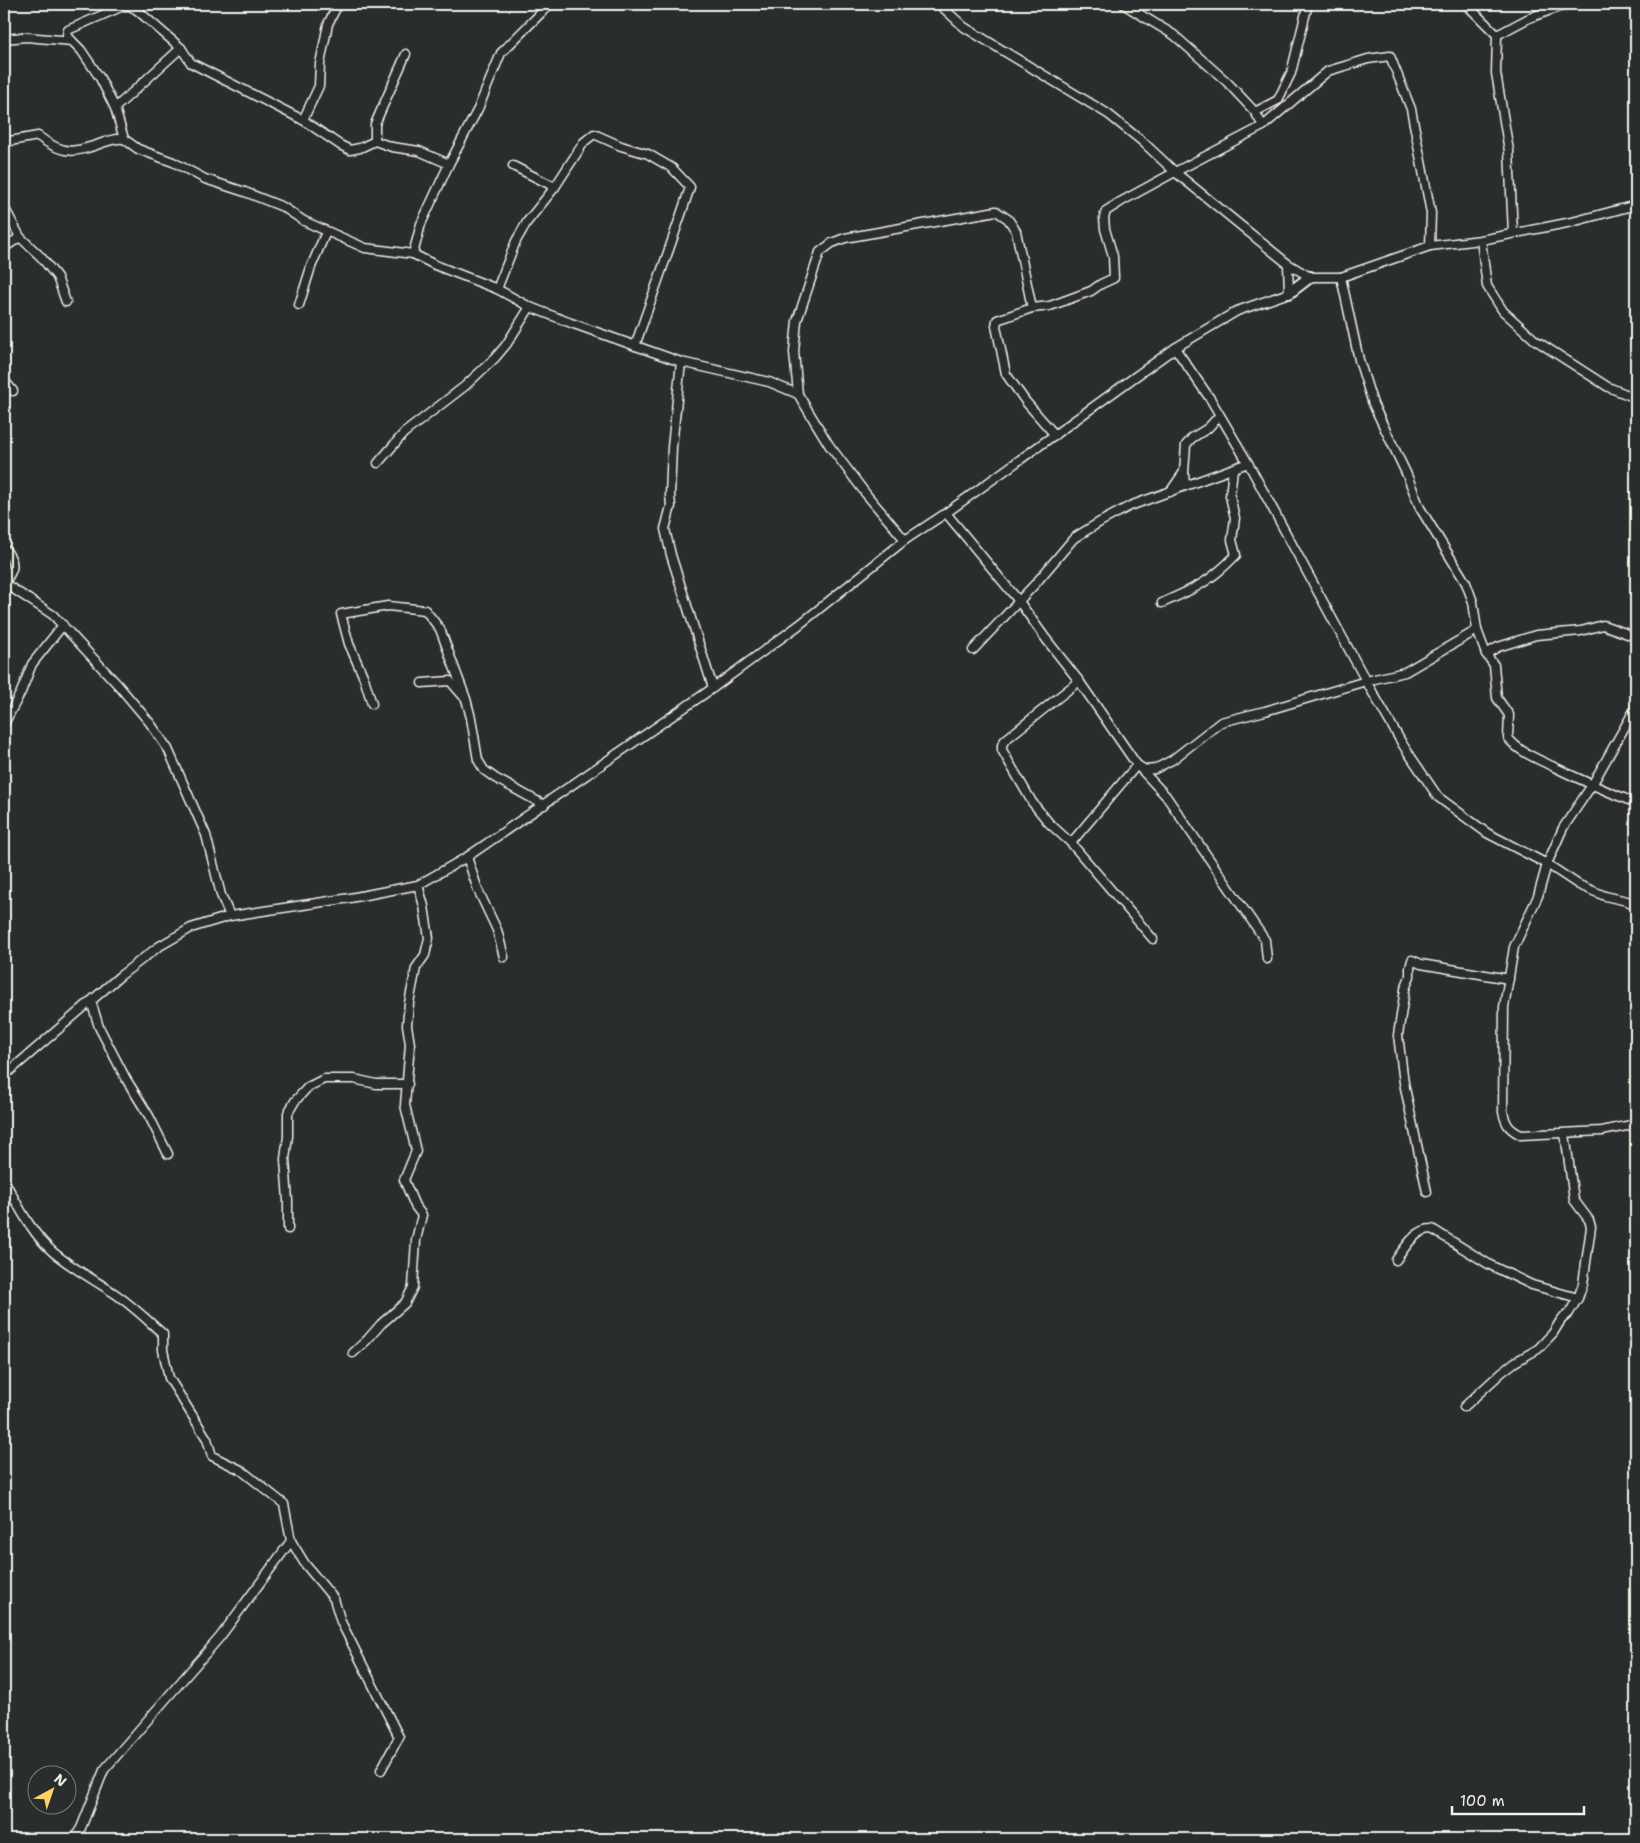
<svg xmlns="http://www.w3.org/2000/svg" width="1640" height="1843" font-family="'Shantell Sans',sans-serif">
	<style>
		.lines { fill: none; stroke-linecap: round; stroke-linejoin: round }
		.minor-casing { stroke: #f4f1e8; stroke-width: 11 }
		.tertiary-casing { stroke: #f4f1e8; stroke-width: 14 }
		.minor { stroke: #2a2d2e; stroke-width: 8 }
		.tertiary { stroke: #2a2d2e; stroke-width: 10 }
	</style>
	<rect width="100%" height="100%" fill="#2a2d2e"/>
	<filter id="ink" filterUnits="userSpaceOnUse"><feTurbulence type="fractalNoise" baseFrequency=".02" numOctaves="2"/><feDisplacementMap in="SourceGraphic" scale="10" xChannelSelector="R" yChannelSelector="G"/><feConvolveMatrix kernelMatrix="1 2 1 2 8 2 1 2 1" color-interpolation-filters="sRGB"/></filter>
	<g filter="url(#ink)">
		<g class="lines">
			<!-- minor casing -->
			<g class="minor-casing">
				<g id="minor">
					<path d="M550 4 501 53 478 109 449 164 421 224 413 254 435 265 497 289 530 307 571 323 681 362 769 382 798 394 829 445 866 494 905 540"/>
					<path d="M939 4 964 27 1108 114 1143 142 1175 172 1288 264 1310 277H1341L1430 246 1481 240 1572 222 1636 205"/>
					<path d="M1123 4 1174 35 1227 82 1255 112 1263 126"/>
					<path d="M1466 4 1497 35 1496 73 1509 151 1513 233"/>
					<path d="M1497 35 1529 18 1567 4"/>
					<path d="M4 39 26 37 72 41 81 50 100 78 115 108 124 139 138 149 173 162 205 179 245 192 283 207 304 221 365 248 413 254"/>
					<path d="M72 41 67 35 68 30 123 6H130L137 10 181 48 191 63 303 120 340 145 350 150 360 148 375 141"/>
					<path d="M406 54 375 124V141L392 147 419 151 449 164"/>
					<path d="M115 108 181 48"/>
					<path d="M1255 112 1278 100 1291 73 1308 4"/>
					<path d="M303 120 319 86 320 64 328 24 336 8V4"/>
					<path d="M4 142 38 136C64 156 75 153 105 142 112 140 116 138 124 139"/>
					<path d="M513 166 555 187"/>
					<path d="M4 207 20 237 4 248"/>
					<path d="M20 237 41 257 57 277 66 302"/>
					<path d="M1481 240 1487 286 1503 311 1535 340 1608 387 1636 398"/>
					<path d="M1341 277 1359 360 1373 404 1407 475 1420 508 1466 583 1473 602 1477 630 1486 654 1494 665 1497 698 1509 715 1508 738C1520 753 1538 759 1554 767 1581 780 1608 792 1636 803"/>
					<path d="M497 289 516 241 527 222 555 187 584 142 594 134 621 146 648 154 672 168 690 187C673 241 653 293 635 346"/>
					<path d="M299 305 311 267 326 232"/>
					<path d="M1175 348 1211 400 1248 463 1366 681 1403 745 1438 797 1487 833 1547 864 1579 885 1605 896 1627 901 1636 905"/>
					<path d="M681 362 672 447 670 495 671 506 665 529 671 555 713 688"/>
					<path d="M4 380 13 391"/>
					<path d="M798 394 794 352 797 321 820 252 832 243 845 238 996 211 1008 219 1016 231 1032 308"/>
					<path d="M1055 435 1026 402 1006 374 996 326 997 320 1032 308 1050 306 1091 291 1101 284 1114 278 1113 256 1105 229 1104 218 1106 211 1122 201 1175 172 1263 126 1328 71 1368 59 1390 56 1411 109 1431 213 1430 246"/>
					<path d="M378 463 404 433 465 386 495 358 506 345 530 307"/>
					<path d="M1185 486 1184 472 1186 445 1192 438 1208 428 1219 416"/>
					<path d="M1170 492 1184 472"/>
					<path d="M946 513 1018 600 1046 639 1079 681 1137 765 1166 796 1265 940 1267 959"/>
					<path d="M4 548C16 562 15 569 4 583"/>
					<path d="M4 583 53 615 118 685 150 723 168 749 206 835 221 895 230 916"/>
					<path d="M1162 603C1196 588 1210 582 1236 555L1232 540 1235 518 1230 496 1233 469"/>
					<path d="M973 650 1036 583 1074 538 1100 522 1130 506 1248 463"/>
					<path d="M1486 654 1498 647 1536 635 1581 631 1603 625 1636 637"/>
					<path d="M1079 681 1005 740 1002 745V750L1032 802 1049 823 1071 843 1153 939"/>
					<path d="M422 683 450 681 463 696"/>
					<path d="M372 704 364 678 349 644 341 614 388 606 425 610 440 629 466 699 471 718 478 760 484 770 495 778 544 805"/>
					<path d="M1636 707 1592 785 1563 828 1547 864 1538 896 1514 947 1504 1007 1503 1112C1506 1125 1509 1129 1521 1135L1602 1131 1636 1124"/>
					<path d="M4 724 21 692 32 664 63 625"/>
					<path d="M1071 843 1137 765 1145 770 1155 769 1172 760 1221 722 1265 711 1366 681 1405 672 1477 630"/>
					<path d="M467 857 478 890 497 930 504 957"/>
					<path d="M91 1001 99 1027 126 1079 149 1116 168 1154"/>
					<path d="M4 1076 120 976 158 947 191 928 230 916 350 898 418 885 467 857 713 688 799 625 905 540 946 513 1175 348 1237 311 1289 293 1288 264"/>
					<path d="M4 1180C18 1205 31 1233 53 1252 72 1268 93 1279 114 1293 132 1305 147 1320 163 1334V1350L169 1378 207 1439 212 1456 241 1470 284 1504 291 1541 305 1564 334 1599 341 1622 399 1737 381 1770"/>
					<path d="M1427 1192 1404 1083 1398 1035 1405 989 1410 976V968L1412 960 1421 964 1509 979"/>
					<path d="M288 1229V1201L285 1159 288 1136V1113L295 1101 308 1087 324 1079H354L376 1084H408"/>
					<path d="M1396 1260C1405 1248 1415 1229 1432 1229L1490 1265 1532 1285 1578 1298"/>
					<path d="M353 1353 367 1340 381 1324 405 1303 413 1287 416 1240 422 1215 415 1206 404 1180 416 1151 405 1105 410 1044 407 1025 409 1003 416 968 425 955 429 938 424 906 418 885"/>
					<path d="M1464 1407 1502 1372 1515 1362 1538 1349 1553 1333 1561 1320 1569 1313 1578 1298 1583 1284 1591 1227 1589 1220 1574 1200 1565 1134"/>
					<path d="M74 1839 81 1828 104 1770 220 1637 291 1541"/>
				</g>
			</g>
			<!-- tertiary casing -->
			<g class="tertiary-casing">
				<path id="tertiary" d="M1289 293 1310 277"/>
			</g>
			<!-- minor -->
			<use href="#minor" class="minor"/>
			<!-- tertiary -->
			<use href="#tertiary" class="tertiary"/>
		</g>
	</g>
	<!-- margin -->
	<rect width="1640" height="1843" fill="none" stroke="#2a2d2e" stroke-width="20"/>
	<rect x="10" y="10" width="1620" height="1823" fill="none" stroke="#f4f1e8" stroke-width="2" filter="url(#ink)"/>
	<!-- north arrow -->
	<g transform="translate(52 1790) rotate(40)"><circle r="24" fill="#2a2d2e" stroke="#7b7b78"/>
	<path d="M0-4L9 19L0 12L-9 19Z" fill="#ffd166"/>
	<text y="-8" font-size="14" font-weight="bold" text-anchor="middle" fill="#f4f1e8">N</text>
	</g>
	<!-- scale -->
	<path d="M1452 1806v8h132v-8" fill="none" stroke="#f4f1e8" stroke-width="2.5"/>
	<text x="1460" y="1806" font-size="15" fill="#f4f1e8" stroke="#2a2d2e" stroke-width="4" paint-order="stroke">100 m</text>
</svg>
